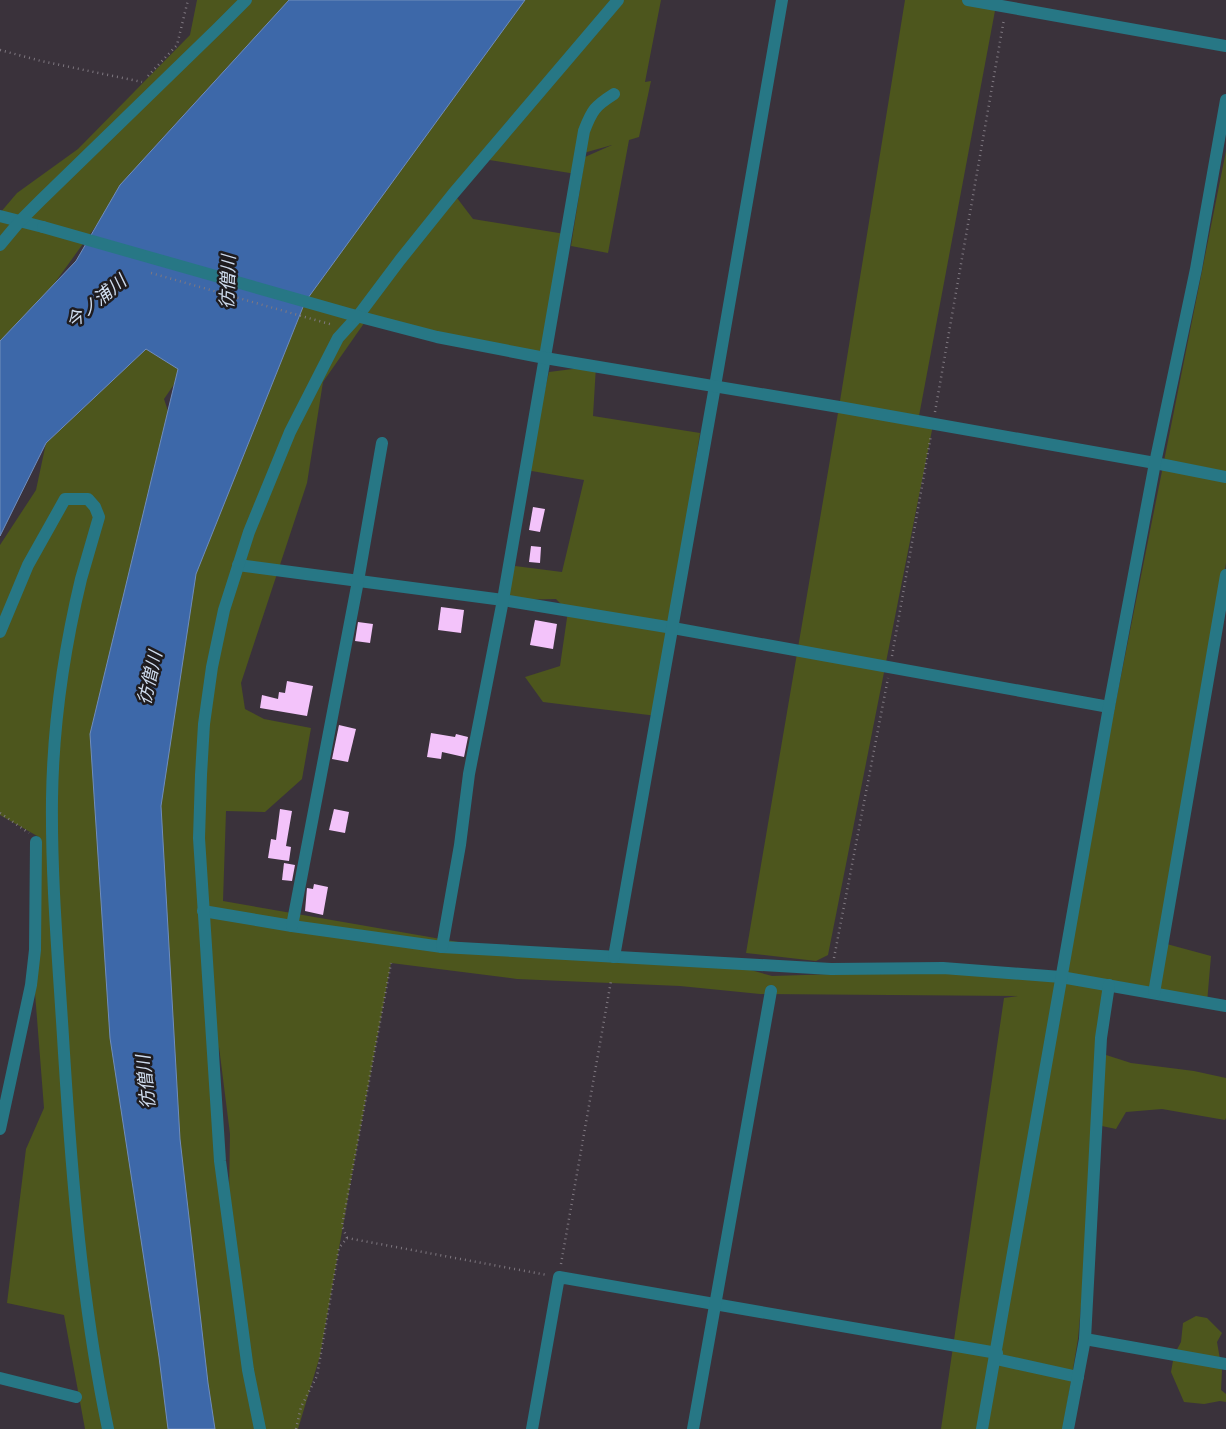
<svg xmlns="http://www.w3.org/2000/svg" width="1226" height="1429" font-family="Arial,'Noto Sans JP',sans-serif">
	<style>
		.green { fill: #4d561d; fill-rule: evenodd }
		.water { fill: #3d68a9; stroke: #708dbc }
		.building { fill: #f3c3fa }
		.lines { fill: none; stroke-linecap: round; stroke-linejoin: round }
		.path { stroke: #7f7880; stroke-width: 2.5; stroke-dasharray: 1 4; stroke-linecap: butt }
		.minor { stroke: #277785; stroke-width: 12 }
		.tertiary { stroke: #277785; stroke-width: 12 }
		.labels { text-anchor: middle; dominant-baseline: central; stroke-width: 5; stroke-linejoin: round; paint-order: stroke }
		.water-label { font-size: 18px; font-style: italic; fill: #cfdcee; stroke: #1f1c1f }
	</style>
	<rect width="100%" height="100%" fill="#3a323b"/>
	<!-- green -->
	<g class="green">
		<path d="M197 0H289L147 155 54 284 0 341V213L17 193 78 149 190 35Z"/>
		<path d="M515 0H661L645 82 651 81 639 137 629 140 608 253 571 246 585 157 612 145 580 154 576 174 483 159 454 194 473 219 565 234 545 358 367 319 323 382 307 483 241 683 245 709 264 719 311 728 302 779 265 812 226 811 223 901 516 952 730 964 772 976 964 970 1061 976 1226 151V563L1163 943 1211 956 1207 1003 1109 985 1103 1054 1131 1063 1194 1071 1226 1078V1118L1225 1120 1162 1109 1126 1112 1116 1129 1097 1125 1078 1339 1063 1429H941L1004 998 1018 996 760 994 680 986 517 979 391 963 353 1169 320 1356 298 1429H85L64 1315 7 1303 26 1149 44 1108 35 993 39 837 0 815V545L36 490 46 443 146 349 178 369 175 383 164 399 168 411 240 463 305 302ZM219 1047 230 1134 229 1194 216 1096Z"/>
		<path d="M905 0H997L919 416 933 425 828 955 816 961 746 953 839 407Z"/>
		<path d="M596 366 593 416 700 433 657 716 543 702 525 677 560 666 568 611 556 599 503 600 515 566 562 572 584 480 526 470 549 372Z"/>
		<path d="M1196 1316 1207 1318 1222 1333 1217 1342 1222 1371 1221 1390 1226 1394V1402L1220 1401 1204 1404 1184 1402 1171 1372 1174 1355 1181 1342 1183 1323Z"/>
	</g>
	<!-- water -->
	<path class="water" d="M289 0H525L305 302 196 574 161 806 180 1139 208 1383 215 1429H168L159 1357 110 1038 90 734 178 369 146 349 46 443 0 536V341L76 261 120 185Z"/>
	<!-- building -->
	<g class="building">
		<path d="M533 507 545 509 540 532 529 530Z"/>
		<path d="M531 546 541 547 540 563 529 562Z"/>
		<path d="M441 607 464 610 461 633 438 630Z"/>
		<path d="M535 620 557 624 553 649 530 645Z"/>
		<path d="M358 622 373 624 370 643 355 641Z"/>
		<path d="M287 681 313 686 307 716 260 708 262 695 278 699 279 692 285 693Z"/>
		<path d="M339 725 356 729 348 762 332 759Z"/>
		<path d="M431 733 455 737 456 734 468 737 464 757 442 752 441 759 427 757Z"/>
		<path d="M280 809 292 811 286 846 291 847 289 861 268 858 271 839 276 840Z"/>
		<path d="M334 809 349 812 345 833 329 830Z"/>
		<path d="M284 863 295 865 292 881 282 880Z"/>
		<path d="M314 884 328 887 323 915 305 911 307 888 313 889Z"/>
	</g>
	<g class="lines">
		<!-- path -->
		<g class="path">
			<path d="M0 50 41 61 142 82"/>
			<path d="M148 76 177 45 188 0"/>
			<path d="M151 273 333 325"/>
			<path d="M935 412 1004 19"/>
			<path d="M892 656 931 435"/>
			<path d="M0 813 29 833"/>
			<path d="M834 958 888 678"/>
			<path d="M347 1238 342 1226 391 963"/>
			<path d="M561 1264 611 981"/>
			<path d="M296 1429 301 1407 317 1376 339 1248 347 1238 547 1275"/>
		</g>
		<!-- minor -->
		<g class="minor">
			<path d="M968 0 1226 46"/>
			<path d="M0 216 43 227"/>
			<path d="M0 245 20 221 40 201 218 28 246 0"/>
			<path d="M238 565 503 600 673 628 1109 707"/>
			<path d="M0 632 28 565 65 499H88L95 507 99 517C93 538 87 558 81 579 64 650 53 726 52 799 51 883 59 968 64 1053 72 1179 82 1305 108 1429"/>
			<path d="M203 911 292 926 442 947 831 969 943 968 1061 977 1226 1006"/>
			<path d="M292 926 358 581 382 443"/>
			<path d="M442 947 460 845 469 774 503 600 584 131C592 110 595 106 614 94"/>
			<path d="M614 957 715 386 782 0"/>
			<path d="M1154 993 1226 575"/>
			<path d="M0 1129 31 985 35 950 36 842"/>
			<path d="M1085 1339 1226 1364"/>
			<path d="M996 1359 1078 1377"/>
			<path d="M0 1378 76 1397"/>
			<path d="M260 1429 248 1370 220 1161 199 838 201 775 204 724 212 667 224 610 249 532 290 432 338 338 358 316 400 260 453 194 618 0"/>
			<path d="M532 1429 559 1277 997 1353"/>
			<path d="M693 1429 771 991"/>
			<path d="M1068 1429 1085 1339 1101 1038 1109 985"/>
		</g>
		<!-- tertiary -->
		<g class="tertiary">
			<path d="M43 227 349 314 437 337 545 358 839 407 1155 463 1226 477"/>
			<path d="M982 1429 1109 707 1155 463 1196 269 1226 100"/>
		</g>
	</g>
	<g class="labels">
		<!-- water labels -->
		<g class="water-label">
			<text transform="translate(228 282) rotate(-88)">彷僧川</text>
			<text transform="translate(96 302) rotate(-40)">今ノ浦川</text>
			<text transform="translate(150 678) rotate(-77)">彷僧川</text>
			<text transform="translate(146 1082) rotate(-96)">彷僧川</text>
		</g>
	</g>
</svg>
